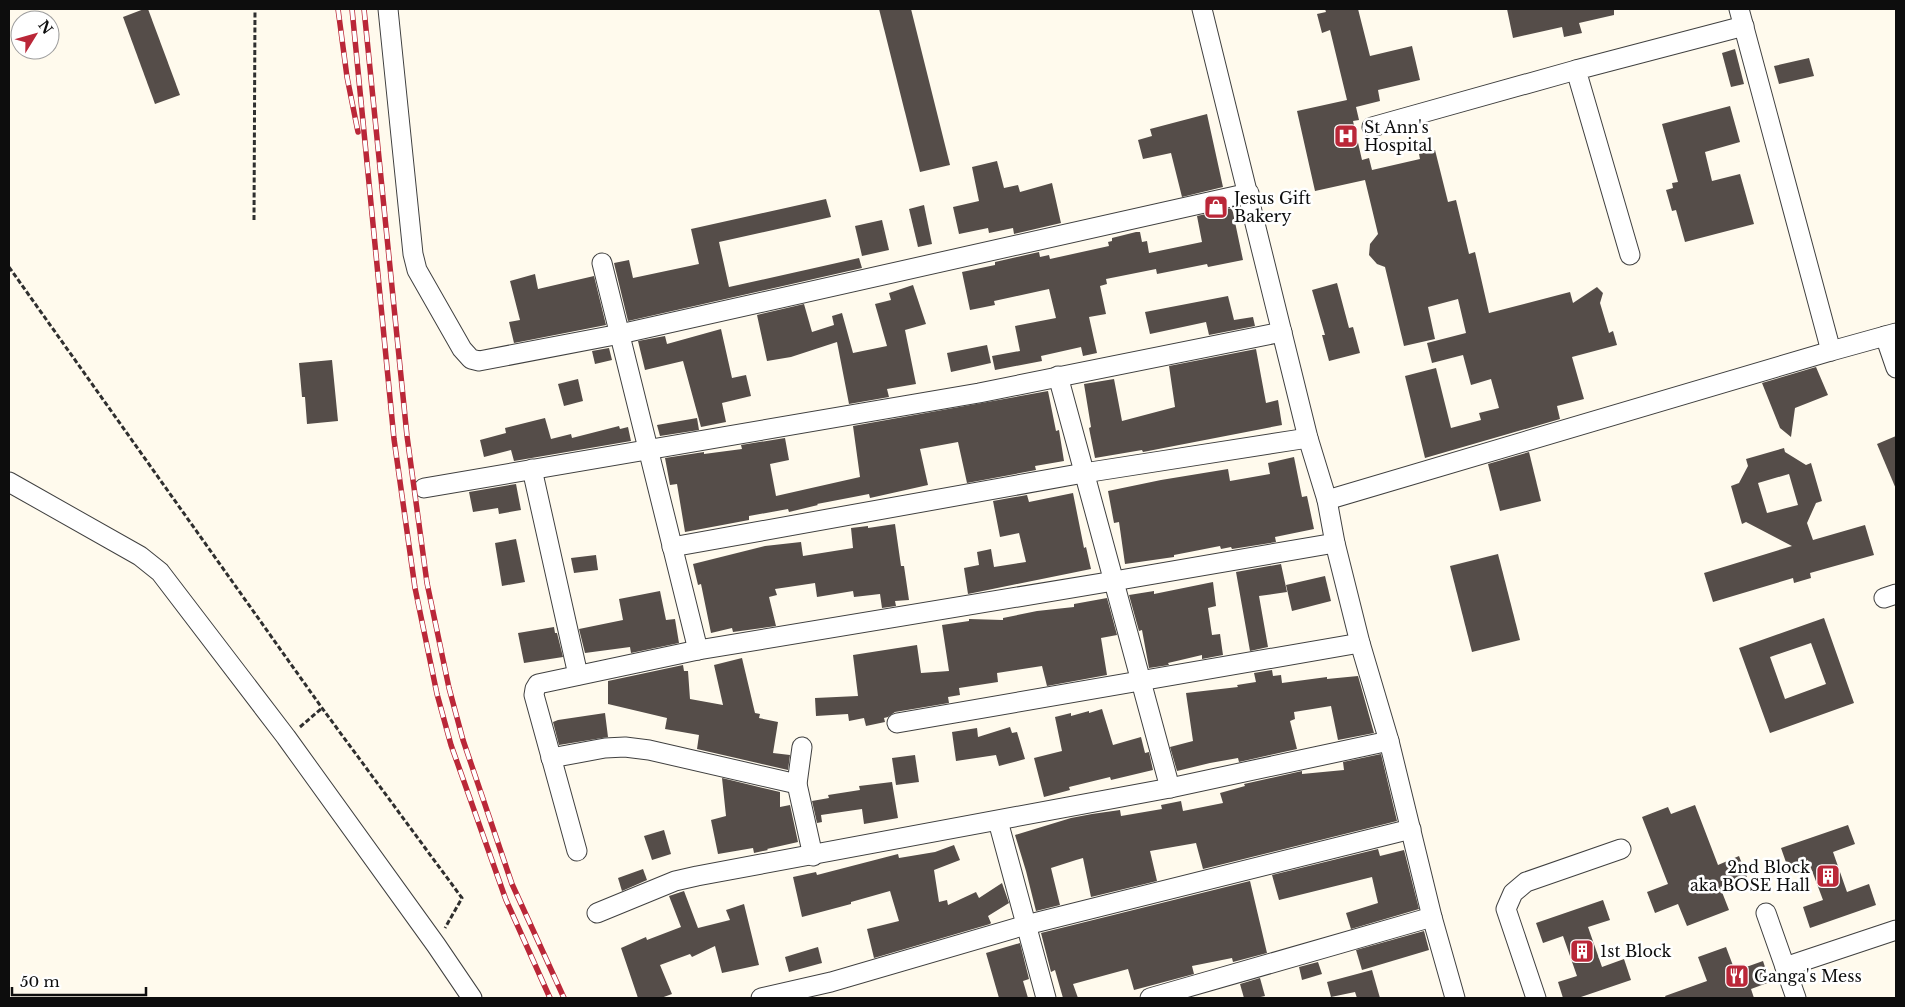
<svg xmlns="http://www.w3.org/2000/svg" width="1905" height="1007" font-family="'Libre Baskerville',serif">
	<style>
		.building { fill: #554d49; fill-rule: evenodd }
		.lines { fill: none; stroke-linecap: round; stroke-linejoin: round }
		.street-casing { stroke: #404040; stroke-width: 21 }
		.path { stroke: #2f2f2f; stroke-width: 3; stroke-dasharray: 5 2.5; stroke-linecap: butt }
		.street { stroke: #fff; stroke-width: 19 }
		.rail-casing { stroke: #ba2738; stroke-width: 5.5 }
		.rail { stroke: #fff; stroke-width: 4; stroke-dasharray: 11; stroke-linecap: butt }
		.labels { text-anchor: middle; dominant-baseline: central; stroke-width: 5; stroke-linejoin: round; paint-order: stroke }
		.poi-label { font-size: 16px; fill: #0d0d0d; stroke: #fff; text-anchor: start }
	</style>
	<rect width="100%" height="100%" fill="#fffaed"/>
	<!-- building -->
	<g class="building">
		<path d="M144 9H148L180 95 155 104 123 17Z"/>
		<path d="M879 9H911L950 165 920 172Z"/>
		<path d="M1325 9H1358L1370 56 1412 46 1420 80 1378 90 1380 101 1356 107 1359 120 1353 121 1362 160 1369 158 1372 170 1420 159 1419 154 1435 150 1448 202 1456 200 1469 254 1475 252 1489 313 1570 292 1573 303 1597 287 1603 293 1600 303 1609 333 1613 331 1617 345 1572 357 1584 399 1557 406 1560 419 1425 458 1405 376 1436 368 1451 428 1481 420 1479 413 1499 408 1491 379 1471 385 1463 355 1432 363 1427 343 1466 333 1458 299 1428 307 1435 339 1404 346 1385 267 1377 264 1369 255 1370 244 1378 234 1365 180 1315 191 1297 111 1347 100 1330 30 1322 33 1317 14 1326 12Z"/>
		<path d="M1507 9H1614V15L1579 23 1582 33 1564 37 1562 27 1513 38Z"/>
		<path d="M1735 49 1744 84 1731 87 1722 53Z"/>
		<path d="M1809 58 1814 76 1779 84 1774 66Z"/>
		<path d="M1730 106 1740 142 1705 152 1712 181 1740 174 1754 224 1685 242 1676 210 1672 211 1666 190 1673 188 1672 183 1678 182 1662 124Z"/>
		<path d="M1207 114 1223 187 1182 197 1171 153 1143 159 1138 140 1152 136 1150 129Z"/>
		<path d="M997 161 1004 188 1018 185 1020 192 1052 183 1061 223 1014 234 1013 228 989 233 988 228 959 234 953 207 979 201 972 167Z"/>
		<path d="M826 199 831 217 719 242 729 287 859 258 862 268 628 321 614 263 629 260 633 278 699 264 691 229Z"/>
		<path d="M924 205 932 244 918 247 909 209Z"/>
		<path d="M1232 208 1243 260 1208 267 1207 264 1157 274 1156 269 1106 279 1107 284 1100 286 1106 314 1089 317 1097 353 1083 356 1081 347 1041 356 1042 361 995 370 992 356 1020 351 1015 326 1056 318 1049 289 994 301 995 305 970 310 962 272 995 265V262L1039 252 1040 257 1049 255 1050 259 1109 246 1108 242 1112 241V238L1136 232H1140L1142 242 1147 241 1149 253 1202 242 1197 216Z"/>
		<path d="M882 220 889 250 862 256 855 226Z"/>
		<path d="M535 274 538 289 594 276 606 325 514 343 509 322 520 320 510 281Z"/>
		<path d="M1337 283 1349 328 1353 327 1360 353 1329 361 1322 335H1325L1312 290Z"/>
		<path d="M913 285 926 324 905 330 916 384 887 389 889 397 849 404 837 342 791 357 767 361 757 315 804 304 812 332 834 325 832 316 842 313 853 353 887 346 875 304 891 300 889 293Z"/>
		<path d="M1228 296 1234 320 1253 317 1255 326 1209 335 1206 322 1150 334 1145 312Z"/>
		<path d="M721 329 732 378 746 375 751 396 722 403 726 422 701 427 683 361 645 370 638 341 665 336 667 344Z"/>
		<path d="M987 345 991 363 951 372 947 353Z"/>
		<path d="M609 348 612 360 595 364 592 351Z"/>
		<path d="M1256 349 1266 403 1278 400 1282 425 1143 452 1142 450 1095 458 1089 428 1091 427 1084 384 1114 379 1122 421 1175 407 1169 366Z"/>
		<path d="M332 360 338 421 307 424 305 397H302L299 363Z"/>
		<path d="M1816 367 1828 395 1795 408 1791 437 1780 428 1762 383Z"/>
		<path d="M578 379 583 401 564 406 558 384Z"/>
		<path d="M1048 391 1056 431 1059 430 1064 461 1035 466 1036 470 967 483 958 442 920 449 928 485 870 498 869 494 817 504 818 505 789 512 788 509 749 516V520L685 532 677 484 670 485 665 458 704 452V454L742 449 741 445 785 438 789 460 770 464 776 496 860 477 853 426Z"/>
		<path d="M545 418 551 439 571 434 572 438 619 426 620 429 628 427 631 441 514 461 511 450 484 457 480 440 506 433 505 428Z"/>
		<path d="M697 418 699 430 660 436 657 425Z"/>
		<path d="M1896 436V489L1877 444Z"/>
		<path d="M1784 448 1785 452 1806 465 1811 463 1822 501 1816 503 1807 523 1813 540 1865 525 1874 555 1810 573 1811 578 1794 583 1793 578 1713 602 1704 573 1792 546 1746 522 1742 524 1731 486 1739 483 1748 466 1746 459ZM1789 474 1798 505 1767 513 1758 483Z"/>
		<path d="M1529 452 1541 501 1500 511 1488 464Z"/>
		<path d="M1294 457 1302 497 1307 496 1314 529 1275 537 1276 542 1232 549 1231 547 1221 549 1220 546 1174 555V557L1125 564 1119 522 1114 523 1108 491 1161 480 1228 469 1230 481 1270 474 1268 463Z"/>
		<path d="M516 484 521 510 499 514 498 508 473 512 469 492Z"/>
		<path d="M1073 493 1084 548 1086 547 1091 569 968 594 964 568 979 565 977 552 991 549 994 567 1026 562 1019 533 1000 537 993 501 1027 495 1029 502Z"/>
		<path d="M895 524 901 566H904L909 600 895 601 896 606 882 608 880 594 854 597 853 591 817 597 815 583 775 589 777 595 769 597 776 626 733 632 732 628 711 633 701 584 698 585 693 564 765 546 801 542 803 556 853 548 851 528 868 526V528Z"/>
		<path d="M516 539 525 582 502 586 495 543Z"/>
		<path d="M1498 554 1520 640 1472 652 1450 566Z"/>
		<path d="M596 555 598 570 574 573 571 558Z"/>
		<path d="M1281 564 1287 592 1259 596 1268 647 1250 651 1236 572Z"/>
		<path d="M1325 576 1331 601 1292 611 1286 585Z"/>
		<path d="M1213 582 1216 606 1208 608 1212 635 1220 634 1223 655 1202 659V655L1168 663 1169 665 1149 668 1142 630 1139 631 1129 595 1154 591V594Z"/>
		<path d="M660 591 666 620 675 619 679 643 631 653 630 647 585 653 579 629 623 620 619 599Z"/>
		<path d="M1107 598 1117 635 1101 638 1107 675 1047 686 1042 666 997 673 998 682 959 688 960 695 948 697 949 703 895 712 888 717 884 718 885 722 866 726 864 718 849 721 848 714 816 716 815 698 858 696 853 655 917 645 921 673 949 671 942 625 969 621V619L1003 620V618L1037 611 1074 607V604Z"/>
		<path d="M1824 618 1854 703 1770 733 1739 648ZM1811 643 1826 684 1785 699 1770 657Z"/>
		<path d="M554 627 555 633H557L563 657 524 663 518 633Z"/>
		<path d="M742 658 755 713 760 714 759 718 778 722 773 753 790 755 788 770 697 749 699 735 665 729 667 718 608 704V681L683 665 684 671H688L690 699 723 705 714 665Z"/>
		<path d="M1272 670 1273 676 1281 675 1282 683 1327 677V679L1358 676 1374 733 1338 740 1331 706 1294 712 1295 719 1290 721 1297 749 1239 762 1238 758 1210 763 1177 771 1170 747 1193 741 1186 693 1238 687 1237 685 1256 682 1254 673Z"/>
		<path d="M1102 709 1113 745 1141 737 1145 753 1149 752 1153 770 1111 780 1110 777 1069 787 1070 790 1044 797 1034 758 1062 751 1055 717 1071 713V716L1089 711V713Z"/>
		<path d="M605 713 608 737 559 745 553 722 558 720Z"/>
		<path d="M1010 727 1012 733 1017 732 1025 759 999 766 996 755 956 761 952 732 977 728 978 737Z"/>
		<path d="M1381 754 1397 821 1203 869 1196 843 1150 851 1157 881 1091 897 1083 858 1076 860 1051 868 1060 905 1036 911 1026 871 1015 835 1071 818 1092 814 1120 810 1121 816 1162 809 1161 805 1181 801 1183 811 1223 803 1220 793 1245 786 1244 784 1302 771V774L1344 770 1343 762Z"/>
		<path d="M915 755 919 782 896 785 892 758Z"/>
		<path d="M722 778 780 792V807L790 805 798 842 767 849 768 850 754 853 753 848 718 854 711 820 726 816Z"/>
		<path d="M892 782 898 818 864 824 862 809 821 815 822 822 817 823 812 801 829 798 828 795 860 790 859 786Z"/>
		<path d="M1695 805 1718 865 1739 856 1747 877 1720 887 1729 910 1687 926 1678 904 1655 913 1647 892 1668 884 1642 817 1668 807 1671 814Z"/>
		<path d="M1848 825 1855 844 1833 852 1847 892 1869 884 1876 905 1810 928 1803 907 1823 900 1808 860 1788 868 1781 848Z"/>
		<path d="M664 830 671 854 652 860 644 836Z"/>
		<path d="M954 845 960 860 934 870 939 902 947 900 948 905 976 892 979 898 1002 883 1009 903 988 916 991 923 990 924 874 958 867 929 899 921 890 891 851 902V904L802 917 793 877 816 872 817 875 898 854 899 858 935 852Z"/>
		<path d="M1378 849 1380 856 1404 850 1419 909 1351 929 1346 913 1378 903 1372 877 1279 900 1272 875Z"/>
		<path d="M643 869 647 880 622 891 618 878Z"/>
		<path d="M1250 881 1267 953 1233 962 1232 958 1192 966 1194 974 1134 990 1128 969 1073 984 1078 998H1063L1055 970 1051 972 1041 933Z"/>
		<path d="M684 891 698 928 730 920 726 910 744 904 759 965 722 973 715 946 692 957 690 954 660 965 672 994 661 998H638L621 948 646 937 647 940 681 927 669 896Z"/>
		<path d="M1603 900 1610 920 1588 927 1602 967 1624 959 1631 980 1578 998H1563L1558 982 1577 976 1563 936 1543 943 1536 923Z"/>
		<path d="M1424 931 1429 950 1362 970 1356 950Z"/>
		<path d="M1020 943 1029 979 1023 981 1028 998H999L986 953Z"/>
		<path d="M818 947 822 963 789 972 785 957Z"/>
		<path d="M1726 947 1735 971 1763 961 1770 982 1751 989 1754 998H1666L1665 996 1707 981 1698 957Z"/>
		<path d="M1318 962 1322 974 1302 980 1299 967Z"/>
		<path d="M1372 970 1380 998H1357L1355 992 1331 997 1327 982Z"/>
		<path d="M1260 978 1265 996 1256 998H1244L1240 984Z"/>
	</g>
	<g class="lines">
		<!-- street casing -->
		<g class="street-casing">
			<g id="street">
				<path d="M388 9 413 254 417 270 462 349 471 359 479 361 620 334 1249 193"/>
				<path d="M1202 9 1308 438 1327 500 1335 543 1360 643 1389 741 1432 917 1455 998"/>
				<path d="M1739 9 1831 351 1896 333"/>
				<path d="M1372 127 1576 70"/>
				<path d="M1630 255 1576 70 1744 26"/>
				<path d="M602 263 698 650"/>
				<path d="M1885 336 1896 368"/>
				<path d="M1058 376 1170 788"/>
				<path d="M532 469 578 675"/>
				<path d="M9 482 140 556 160 572 286 737 436 945 472 998"/>
				<path d="M424 488 979 393 1282 332"/>
				<path d="M1327 500 1831 351"/>
				<path d="M672 547 1084 473 1308 438"/>
				<path d="M1884 598 1896 594"/>
				<path d="M897 723 1360 643"/>
				<path d="M802 747 797 784 813 856"/>
				<path d="M551 758 605 748 625 747 649 750 797 784"/>
				<path d="M998 821 1046 998"/>
				<path d="M577 851 534 695 535 689 538 684 698 650 1114 581 1335 543"/>
				<path d="M597 913 675 881 697 876 1170 788 1389 741"/>
				<path d="M1766 913 1796 998"/>
				<path d="M1785 967 1896 930"/>
				<path d="M761 998 831 982 1026 925 1411 829"/>
				<path d="M1150 998 1432 917"/>
				<path d="M1536 998 1506 909 1513 893 1526 882 1621 849"/>
			</g>
		</g>
		<!-- path -->
		<g class="path">
			<path d="M254 220 255 9"/>
			<path d="M9 267 322 708 462 898 445 928"/>
			<path d="M300 727 322 708"/>
		</g>
		<!-- street -->
		<use href="#street" class="street"/>
		<!-- rail casing -->
		<g class="rail-casing">
			<g id="rail">
				<path d="M338 9 347 77 358 132"/>
				<path d="M352 9 394 439 415 588 437 694 451 745 506 900 550 998"/>
				<path d="M364 9 407 436 427 583 449 688 463 740 512 884 564 998"/>
			</g>
		</g>
		<!-- rail -->
		<use href="#rail" class="rail"/>
	</g>
	<!-- icons -->
	<defs>
		<g id="hospital-square" transform="scale(1.25)"><rect x="-9" y="-9" width="18" height="18" rx="4" fill="#ba2738" stroke="#fff"/><path d="M-5-5h3v3.5h4V-5h3V5h-3V1.5h-4V5h-3Z" fill="#fff"/></g>
		<g id="shop-square" transform="scale(1.25)"><rect x="-9" y="-9" width="18" height="18" rx="4" fill="#ba2738" stroke="#fff"/><path d="M-5-2.5h2.3a2.7 3.5 0 0 1 5.4 0H5L5.5 6h-11ZM-1.5-2.5h3a1.5 2.3 0 0 0-3 0Z" fill="#fff"/></g>
		<g id="building-square" transform="scale(1.25)"><rect x="-9" y="-9" width="18" height="18" rx="4" fill="#ba2738" stroke="#fff"/><path d="M-4-6H4V6H1V3H-1V6H-4ZM-2.5-4.3h1.7v1.8h-1.7ZM.8-4.3h1.7v1.8H.8ZM-2.5-1h1.7V.8h-1.7ZM.8-1h1.7V.8H.8Z" fill="#fff"/></g>
		<g id="restaurant-square" transform="scale(1.25)"><rect x="-9" y="-9" width="18" height="18" rx="4" fill="#ba2738" stroke="#fff"/><path d="M-5-6h1v4h1v-4h1v4h1v-4h1v5L-1.5 .5V6h-2V.5L-5-1ZM5-6V6H3V1.5H1.5Q1.5-4 5-6Z" fill="#fff"/></g>
	</defs>
	<g fill-rule="evenodd">
		<use href="#hospital-square" x="1346" y="136"/>
		<use href="#shop-square" x="1216" y="207"/>
		<use href="#building-square" x="1828" y="876"/>
		<use href="#building-square" x="1582" y="951"/>
		<use href="#restaurant-square" x="1737" y="976"/>
	</g>
	<g class="labels">
		<!-- poi labels -->
		<g class="poi-label">
			<text x="1364" y="127">St Ann's<tspan x="1364" dy="18">Hospital</tspan></text>
			<text x="1234" y="198">Jesus Gift<tspan x="1234" dy="18">Bakery</tspan></text>
			<text x="1810" y="867" text-anchor="end">2nd Block<tspan x="1810" dy="18">aka BOSE Hall</tspan></text>
			<text x="1600" y="951">1st Block</text>
			<text x="1754" y="976">Ganga's Mess</text>
		</g>
	</g>
	<!-- border -->
	<rect width="1905" height="1007" fill="none" stroke="#0d0d0d" stroke-width="20"/>
	<!-- north arrow -->
	<g transform="translate(35 35) rotate(53)"><circle r="24" fill="#ffffff" stroke="#9e9e9e"/>
	<path d="M0-4L9 19L0 12L-9 19Z" fill="#ba2738"/>
	<text y="-8" font-size="14" font-weight="bold" text-anchor="middle" fill="#0d0d0d">N</text>
	</g>
	<!-- scale -->
	<path d="M12 987v8h134v-8" fill="none" stroke="#0d0d0d" stroke-width="2.5"/>
	<text x="20" y="987" font-size="15" fill="#0d0d0d" stroke="#ffffff" stroke-width="4" paint-order="stroke">50 m</text>
</svg>
